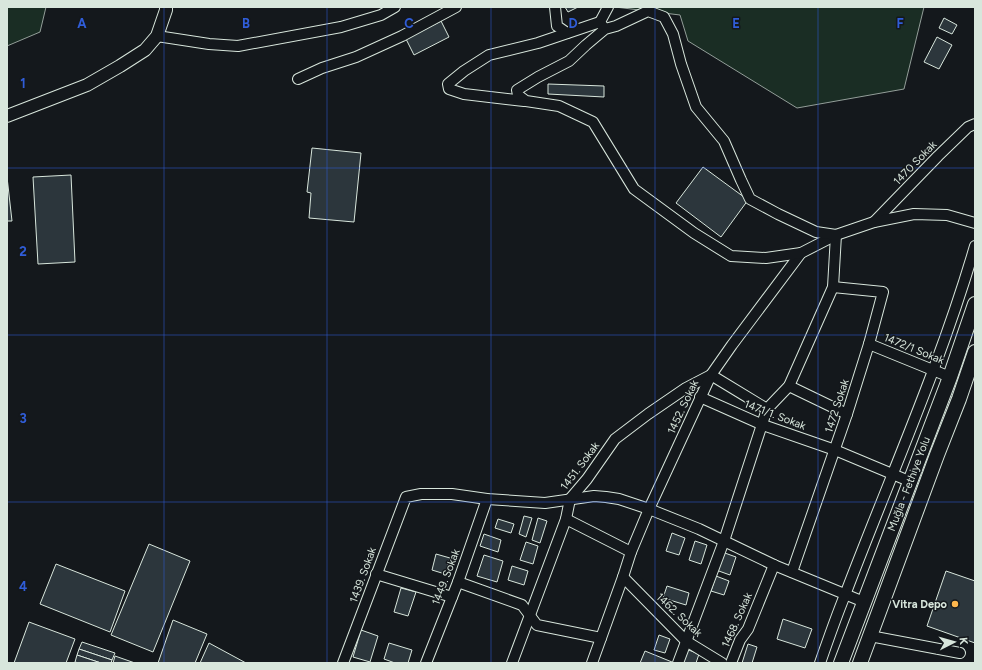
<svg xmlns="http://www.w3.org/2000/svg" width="982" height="670" font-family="Figtree,sans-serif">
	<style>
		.green { fill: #1a2d24; stroke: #939e99 }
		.building { fill: #2c363c; stroke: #d8e6dc }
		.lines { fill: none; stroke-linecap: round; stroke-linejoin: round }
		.minor-casing { stroke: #d8e6dc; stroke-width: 12 }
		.major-casing { stroke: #d8e6dc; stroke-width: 14 }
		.highway-casing { stroke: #d8e6dc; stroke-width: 16 }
		.minor { stroke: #14181c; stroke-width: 10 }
		.major { stroke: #14181c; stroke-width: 12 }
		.highway { stroke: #14181c; stroke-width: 14 }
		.grid { fill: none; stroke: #305dd8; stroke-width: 1; stroke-opacity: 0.55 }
		.poi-dot { fill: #ffb74d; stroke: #14181c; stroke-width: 1.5 }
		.labels { text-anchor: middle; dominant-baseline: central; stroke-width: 3; stroke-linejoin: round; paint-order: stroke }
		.street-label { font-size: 11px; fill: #d8e6dc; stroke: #14181c }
		.poi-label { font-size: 11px; font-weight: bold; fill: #d8e6dc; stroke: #14181c; text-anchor: end }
		.grid-label { font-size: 13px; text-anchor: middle; font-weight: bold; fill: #305dd8; stroke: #14181c; stroke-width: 3; stroke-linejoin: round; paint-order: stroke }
	</style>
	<rect width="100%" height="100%" fill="#14181c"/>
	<!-- green -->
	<g class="green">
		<path d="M7 7H46L40 32 7 46Z"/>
		<path d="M615 7H924L904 89 797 108 688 41 680 15Z"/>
	</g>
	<!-- building -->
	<g class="building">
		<path d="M565 7H578L568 12Z"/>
		<path d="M944 18 957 25 952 34 939 28Z"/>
		<path d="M441 21 449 37 414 55 406 39Z"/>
		<path d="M937 37 952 45 939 69 924 62Z"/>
		<path d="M548 84 604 86V97L548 94Z"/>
		<path d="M312 148 361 153 354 222 309 218 311 193 307 192Z"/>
		<path d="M703 167 748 200 721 237 676 203Z"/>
		<path d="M71 175 75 262 38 264 33 177Z"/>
		<path d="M7 177 12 221H7Z"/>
		<path d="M524 516 532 518 526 537 519 534Z"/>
		<path d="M538 518 547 521 540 543 532 540Z"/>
		<path d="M498 519 514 524 511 533 495 528Z"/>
		<path d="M672 533 685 538 679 555 666 551Z"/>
		<path d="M484 534 501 540 498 552 480 546Z"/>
		<path d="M695 541 707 545 701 564 689 560Z"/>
		<path d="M526 542 538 546 533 564 520 560Z"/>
		<path d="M149 544 190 561 153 652 111 635Z"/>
		<path d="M722 552 736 557 730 575 716 570Z"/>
		<path d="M436 554 450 558 445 574 432 570Z"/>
		<path d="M484 555 503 561 497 582 477 576Z"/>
		<path d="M56 564 125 591 110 632 40 604Z"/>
		<path d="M512 566 528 571 524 585 508 580Z"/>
		<path d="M946 571 975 581V643L927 626Z"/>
		<path d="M716 576 729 581 724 595 711 591Z"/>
		<path d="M667 586 689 593 686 605 663 598Z"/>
		<path d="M401 588 416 592 408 616 394 612Z"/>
		<path d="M783 619 812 629 805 648 777 639Z"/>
		<path d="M173 620 207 634 195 663H158Z"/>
		<path d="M29 622 75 639 66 663H14Z"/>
		<path d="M361 630 378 636 370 662 353 657Z"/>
		<path d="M659 635 670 639 665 653 654 650Z"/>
		<path d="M82 642 115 653 112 660 79 649Z"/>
		<path d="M209 643 246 663H200Z"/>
		<path d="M389 643 412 650 408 663H395L384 659Z"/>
		<path d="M748 644 757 647 752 663H742Z"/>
		<path d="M79 649 112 660 111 663H101L77 655Z"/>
		<path d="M686 649 699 654 696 663H682Z"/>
		<path d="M645 651 672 662V663H640Z"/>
		<path d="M77 655 101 663H79L75 662Z"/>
		<path d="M115 656 135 663H113Z"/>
	</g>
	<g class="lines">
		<!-- minor casing -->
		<g class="minor-casing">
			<g id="minor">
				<path d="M555 7 557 26 567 33"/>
				<path d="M604 28 600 22 608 7"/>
				<path d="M157 36 209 44 238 46 341 27 381 15 395 7"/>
				<path d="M298 79 322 68 356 57 402 36 456 7"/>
				<path d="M524 101 464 94 449 89 448 84 464 71 489 55 538 43 600 22"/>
				<path d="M874 222 938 156 968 127 975 124"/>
				<path d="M869 344 950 377"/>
				<path d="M789 386 847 414"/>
				<path d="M700 397 763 425 835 450 909 481"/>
				<path d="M566 519 631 552"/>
				<path d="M792 572 847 414 869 344 883 292 833 287"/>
				<path d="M376 574 452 597"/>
				<path d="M623 577 686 641 722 663"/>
				<path d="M458 582 522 605 537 625 601 638"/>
				<path d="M870 636 960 653"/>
				<path d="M343 663 406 497 421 494H452L487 499 545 503 594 496 606 497 619 499 649 509 699 529 774 565 864 602"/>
				<path d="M426 663 458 582 487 499"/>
				<path d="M512 663 566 519 570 499 587 479 615 439 648 414 686 388 711 375 767 409"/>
				<path d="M592 663 623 577 631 552 649 509 711 375 732 345 801 253 836 235 874 222 914 214 947 215 975 223"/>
				<path d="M678 663 724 541 767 409 789 386 833 287 836 235 816 232 778 214 750 199 741 180 724 141 696 107 681 64 673 34 664 17 648 11 616 26 605 29 586 45 569 61 538 77 517 90 518 95 526 101 559 106 593 122 634 189 694 233 731 256 766 258 801 253"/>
				<path d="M731 663 740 640 748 629 774 565"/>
				<path d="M820 663C828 640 836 617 845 595 889 479 940 366 975 246"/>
			</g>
		</g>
		<!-- major casing -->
		<g class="major-casing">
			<path id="major" d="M7 116 87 85 120 66 145 50 157 36 166 10V7"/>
		</g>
		<!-- highway casing -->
		<g class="highway-casing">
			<g id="highway">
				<path d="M841 663 950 377 975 304"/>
				<path d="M860 663 937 455 959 399 975 352"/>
			</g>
		</g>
		<!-- minor -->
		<use href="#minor" class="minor"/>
		<!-- major -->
		<use href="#major" class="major"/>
		<!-- highway -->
		<use href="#highway" class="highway"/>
	</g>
	<!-- grid -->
	<path class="grid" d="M164 7V663M327 7V663M491 7V663M655 7V663M818 7V663M7 168H975M7 335H975M7 502H975"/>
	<!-- markers -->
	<circle class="poi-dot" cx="955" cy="604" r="4"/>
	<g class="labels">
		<!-- street labels -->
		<g class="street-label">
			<text transform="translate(915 163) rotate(-46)">1470 Sokak</text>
			<text transform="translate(914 349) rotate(22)">1472/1 Sokak</text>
			<text transform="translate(837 406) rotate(-72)">1472 Sokak</text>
			<text transform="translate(683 407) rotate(-65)">1452. Sokak</text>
			<text transform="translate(775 415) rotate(21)">1471/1. Sokak</text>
			<text transform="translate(580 466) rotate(-53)">1451. Sokak</text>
			<text transform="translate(909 484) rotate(-69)">Muğla - Fethiye Yolu</text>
			<text transform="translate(363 575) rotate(-70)">1439. Sokak</text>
			<text transform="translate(446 577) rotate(-69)">1449. Sokak</text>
			<text transform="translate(679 615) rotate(43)">1462. Sokak</text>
			<text transform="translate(737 620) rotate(-66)">1468. Sokak</text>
		</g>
		<!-- poi labels -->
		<g class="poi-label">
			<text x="947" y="604">Vitra Depo</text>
		</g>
	</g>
	<g class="grid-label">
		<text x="82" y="28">A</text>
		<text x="246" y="28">B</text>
		<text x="409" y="28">C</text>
		<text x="573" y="28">D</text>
		<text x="736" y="28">E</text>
		<text x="900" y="28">F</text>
		<text x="23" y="88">1</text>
		<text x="23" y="256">2</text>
		<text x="23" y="423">3</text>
		<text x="23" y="591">4</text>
	</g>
	<!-- border -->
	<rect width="982" height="670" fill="none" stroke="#d8e6dc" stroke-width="16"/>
	<!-- north arrow -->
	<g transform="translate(954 642) rotate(84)" stroke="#14181c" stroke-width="3" paint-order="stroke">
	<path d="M0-3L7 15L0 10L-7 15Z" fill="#d8e6dc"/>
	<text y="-6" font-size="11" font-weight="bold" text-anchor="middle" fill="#d8e6dc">K</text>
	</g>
</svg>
